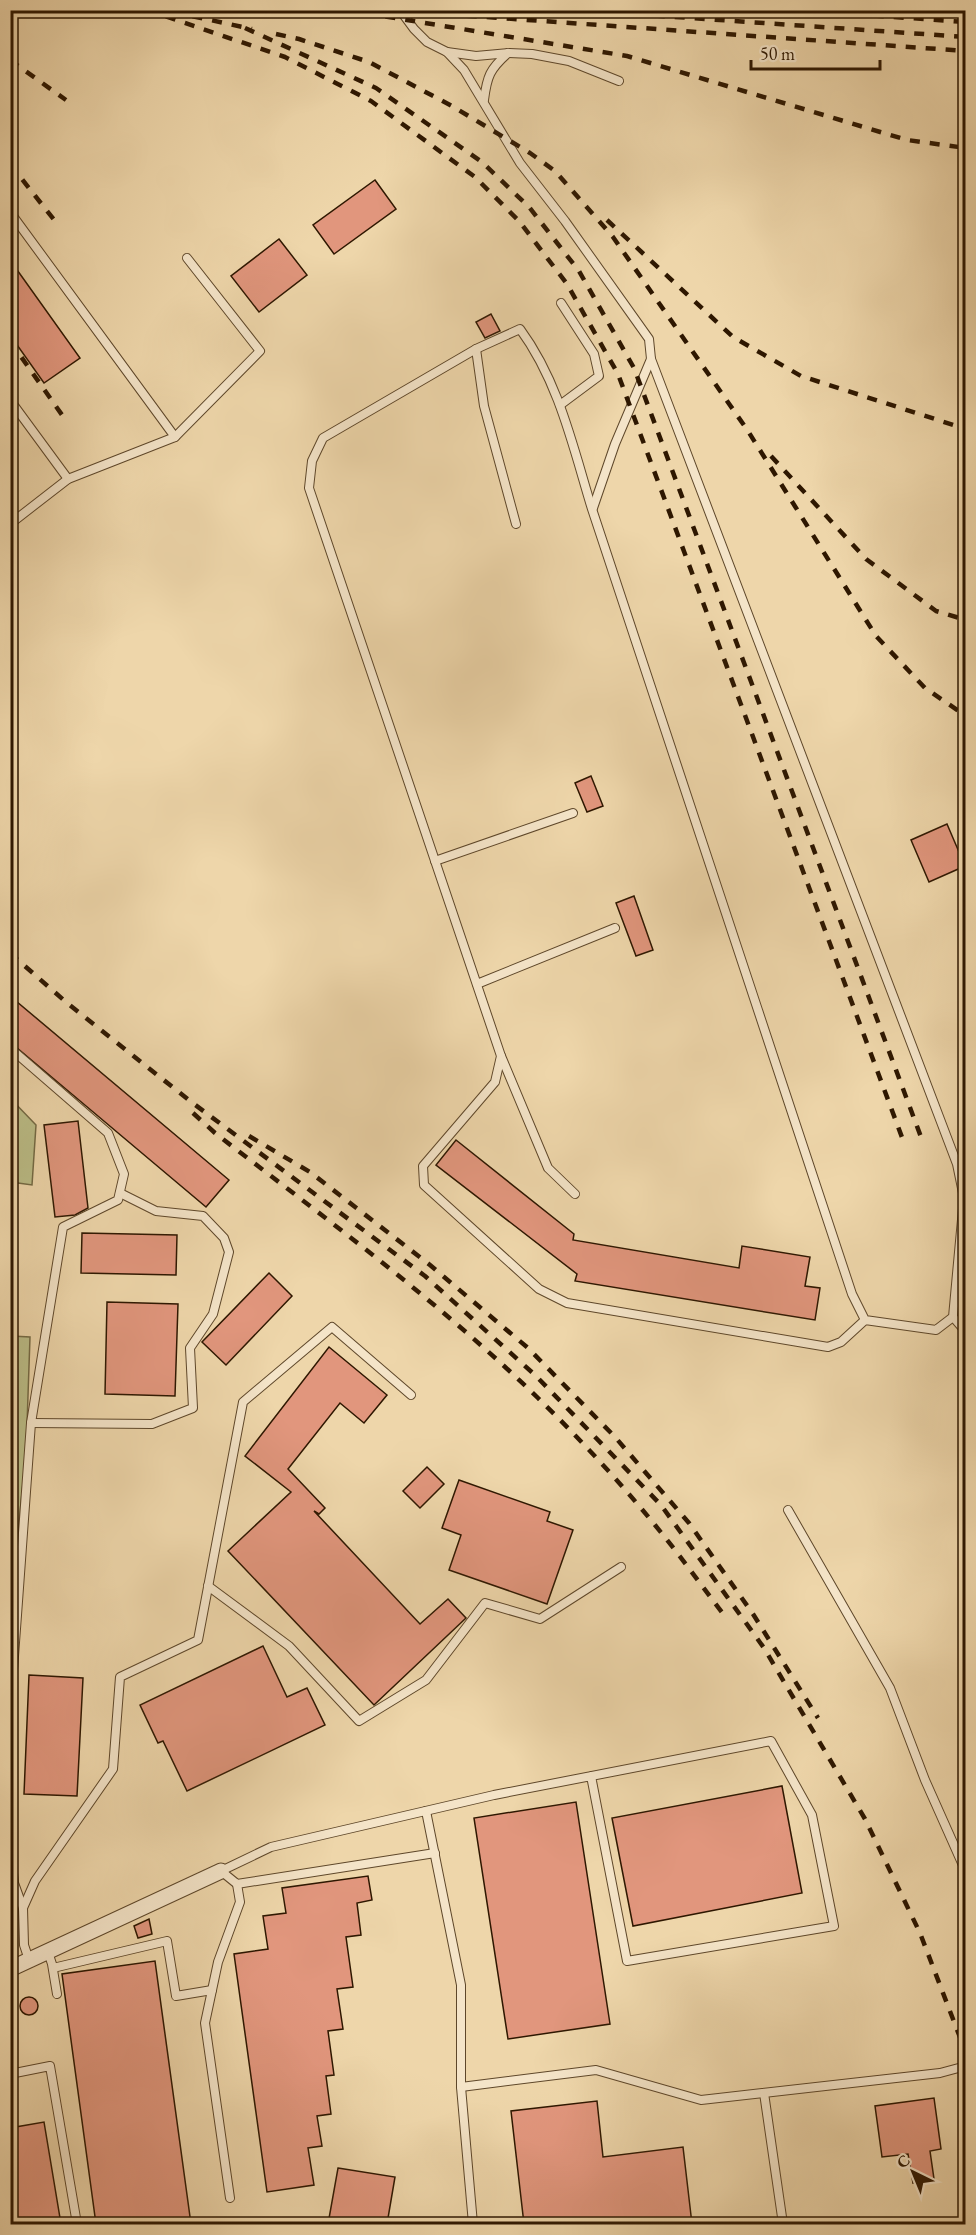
<svg xmlns="http://www.w3.org/2000/svg" width="976" height="2235" font-family="'EB Garamond',serif">
	<style>
		.green { fill: #bbbd87; stroke: #746a44; stroke-width: 1.5 }
		.building { fill: #e1967d; stroke: #2e1700; stroke-width: 1.5 }
		.lines { fill: none; stroke-linecap: round; stroke-linejoin: round }
		.lane-casing { stroke: #5e472a; stroke-width: 10 }
		.street-casing { stroke: #5e472a; stroke-width: 17 }
		.lane { stroke: #f4e4c8; stroke-width: 8 }
		.street { stroke: #f4e4c8; stroke-width: 15 }
		.rail { stroke: #2e1700; stroke-width: 4.5; stroke-dasharray: 10 10; stroke-linecap: butt }
	</style>
	<rect width="100%" height="100%" fill="#eed6aa"/>
	<filter id="stains"><feTurbulence type="fractalNoise" baseFrequency=".00333" numOctaves="4"/><feColorMatrix values="0 0 0 0 .2 0 0 0 0 .09 0 0 0 0 .02 0 0 0 .5 -.17"/></filter>
	<radialGradient id="worn" r=".72"><stop offset=".6" stop-color="#630" stop-opacity="0"/><stop offset="1" stop-color="#630" stop-opacity=".3"/></radialGradient>
	<!-- green -->
	<g class="green">
		<path d="M10 1098 36 1125 32 1185 11 1182Z"/>
		<path d="M11 1336 30 1337 26 1454 11 1600Z"/>
	</g>
	<!-- building -->
	<g class="building">
		<path d="M375 180 396 209 334 254 313 225Z"/>
		<path d="M279 239 307 275 259 312 231 276Z"/>
		<path d="M10 260 80 358 44 383 10 335Z"/>
		<path d="M491 314 500 331 485 338 476 322Z"/>
		<path d="M591 776 603 806 587 812 575 783Z"/>
		<path d="M947 824 965 866 929 882 911 840Z"/>
		<path d="M634 896 653 950 636 956 616 903Z"/>
		<path d="M10 996 229 1180 206 1207 10 1042Z"/>
		<path d="M78 1121 88 1208 75 1215 55 1217 44 1125Z"/>
		<path d="M456 1140 574 1234 573 1240 739 1268 742 1246 810 1257 805 1286 820 1288 815 1320 575 1281 577 1274 436 1165Z"/>
		<path d="M82 1233 177 1235 176 1275 81 1273Z"/>
		<path d="M269 1273 292 1296 226 1365 202 1342Z"/>
		<path d="M107 1302 178 1304 175 1396 105 1394Z"/>
		<path d="M329 1347 387 1395 364 1423 340 1403 288 1469 325 1508 319 1514 314 1511 420 1624 448 1599 466 1618 374 1705 228 1551 291 1492 245 1456Z"/>
		<path d="M427 1467 444 1484 420 1508 403 1491Z"/>
		<path d="M459 1480 550 1512 547 1521 573 1530 547 1604 449 1570 461 1535 442 1528Z"/>
		<path d="M263 1646 287 1697 307 1688 325 1725 187 1791 163 1741 158 1743 140 1705Z"/>
		<path d="M29 1675 83 1678 77 1796 24 1794Z"/>
		<path d="M782 1786 802 1893 633 1926 612 1818Z"/>
		<path d="M576 1802 610 2024 508 2039 474 1818Z"/>
		<path d="M368 1876 372 1900 357 1903 361 1935 346 1937 353 1987 337 1989 343 2029 328 2031 334 2075 326 2076 331 2114 317 2116 322 2146 308 2148 314 2185 267 2192 234 1954 268 1949 263 1916 286 1913 282 1888Z"/>
		<path d="M149 1919 152 1934 138 1938 134 1926Z"/>
		<path d="M155 1961 191 2224H96L62 1974Z"/>
		<circle cx="29" cy="2006" r="9"/>
		<path d="M934 2098 941 2149 930 2151 934 2179 913 2183 908 2154 882 2157 875 2106Z"/>
		<path d="M597 2101 603 2157 683 2147 692 2224H524L511 2111Z"/>
		<path d="M44 2122 61 2224H10V2128Z"/>
		<path d="M338 2168 395 2177 387 2224H328Z"/>
	</g>
	<g class="lines">
		<!-- lane casing -->
		<g class="lane-casing">
			<g id="lane">
				<path d="M400 10 414 29 427 42 447 52 464 70 520 163 565 221 649 339 651 359 615 444 593 508"/>
				<path d="M447 52 476 56 509 53 532 54 569 61 619 81"/>
				<path d="M484 100C487 76 490 69 508 53"/>
				<path d="M10 212 175 437"/>
				<path d="M476 349 484 406 516 524"/>
				<path d="M651 359 957 1164 964 1198 953 1317 936 1330 865 1320 852 1294 592 509C573 447 559 382 520 329L476 349 323 438 312 461 309 488 501 1056 495 1082 423 1166 424 1185 539 1289 567 1303 828 1347 841 1342 865 1320"/>
				<path d="M10 400 68 479"/>
				<path d="M560 405 599 376 594 354 561 303"/>
				<path d="M10 524 68 479 175 437 260 351 187 258"/>
				<path d="M435 861 573 813"/>
				<path d="M477 984 615 928"/>
				<path d="M10 1048 108 1133 124 1174 118 1200 63 1227 31 1423 10 1711"/>
				<path d="M501 1056 548 1168 575 1194"/>
				<path d="M953 1317 966 1332"/>
				<path d="M31 1423 152 1424 193 1408 190 1348 213 1314 229 1252 224 1238 203 1216 156 1211 120 1193"/>
				<path d="M788 1510 890 1688 925 1780 966 1872"/>
				<path d="M208 1586 289 1646 359 1721 426 1680 485 1603 540 1619 621 1567"/>
				<path d="M966 1734V1739"/>
				<path d="M426 1811 461 1985V2087L473 2224"/>
				<path d="M10 1842 14 1883 23 1908 24 1945 29 1960"/>
				<path d="M435 1853 237 1884 221 1871 271 1847 494 1795 771 1741 812 1815 834 1926 627 1961 591 1776"/>
				<path d="M23 1908 35 1881 113 1769 120 1677 198 1640 243 1402 332 1327 411 1395"/>
				<path d="M48 1952 52 1964 57 1994"/>
				<path d="M53 1968 167 1941 176 1996 212 1990"/>
				<path d="M10 2074 50 2066 77 2224"/>
				<path d="M461 2087 596 2070 701 2100 940 2073 966 2066"/>
				<path d="M764 2093 783 2224"/>
				<path d="M230 2198 205 2023 218 1962 240 1902 237 1884"/>
			</g>
		</g>
		<!-- street casing -->
		<g class="street-casing">
			<path id="street" d="M10 1969 221 1871"/>
		</g>
		<!-- lane -->
		<use href="#lane" class="lane"/>
		<!-- street -->
		<use href="#street" class="street"/>
		<!-- rail -->
		<g class="rail">
			<path d="M147 10 285 57 371 101 475 177 519 221 567 284 618 374 903 1140"/>
			<path d="M346 10 627 56 907 140 966 148"/>
			<path d="M387 10 966 51"/>
			<path d="M575 10 966 37"/>
			<path d="M794 10 966 22"/>
			<path d="M173 12 252 29"/>
			<path d="M245 28 376 88 482 162 529 207 579 271 634 368 921 1137"/>
			<path d="M276 34 299 39 369 62 452 106 530 153 555 171 613 237 748 431 876 636 925 688 966 716"/>
			<path d="M10 60 66 100"/>
			<path d="M10 164 55 221"/>
			<path d="M607 220 733 337 801 376 966 429"/>
			<path d="M10 341 67 422"/>
			<path d="M771 456 866 559 936 611 966 620"/>
			<path d="M10 953 67 1003 190 1101 425 1276 535 1375 661 1505 764 1648 865 1819 920 1933 966 2053"/>
			<path d="M193 1113 215 1133C325 1218 438 1301 538 1398 579 1438 619 1481 655 1525 679 1554 701 1585 724 1615"/>
			<path d="M249 1136 310 1172 430 1265 528 1348 615 1437 689 1523 753 1614 818 1718"/>
		</g>
	</g>
	<!-- margin -->
	<rect width="976" height="2235" fill="none" stroke="#eed6aa" stroke-width="36"/>
	<rect x="12" y="12" width="952" height="2211" fill="none" stroke="#2e1700" stroke-width="3"/>
	<rect x="18" y="18" width="940" height="2199" fill="none" stroke="#2e1700" stroke-width="1.5"/>
	<!-- north arrow -->
	<g transform="translate(913 2172) rotate(317)" stroke="#f4e4c8" stroke-width="4.5" paint-order="stroke">
	<path d="M0-4.5L10 22L0 15L-10 22Z" fill="#2e1700"/>
	<text y="-9" font-size="16" font-weight="bold" text-anchor="middle" fill="#2e1700">С</text>
	</g>
	<!-- scale -->
	<path d="M751 60v9h129v-9" fill="none" stroke="#2e1700" stroke-width="3"/>
	<text x="760" y="60" font-size="18" fill="#2e1700" stroke="#f4e4c8" stroke-width="4.5" paint-order="stroke">50 m</text>
	<rect width="100%" height="100%" filter="url(#stains)"/>
	<rect width="100%" height="100%" fill="url(#worn)"/>
</svg>
